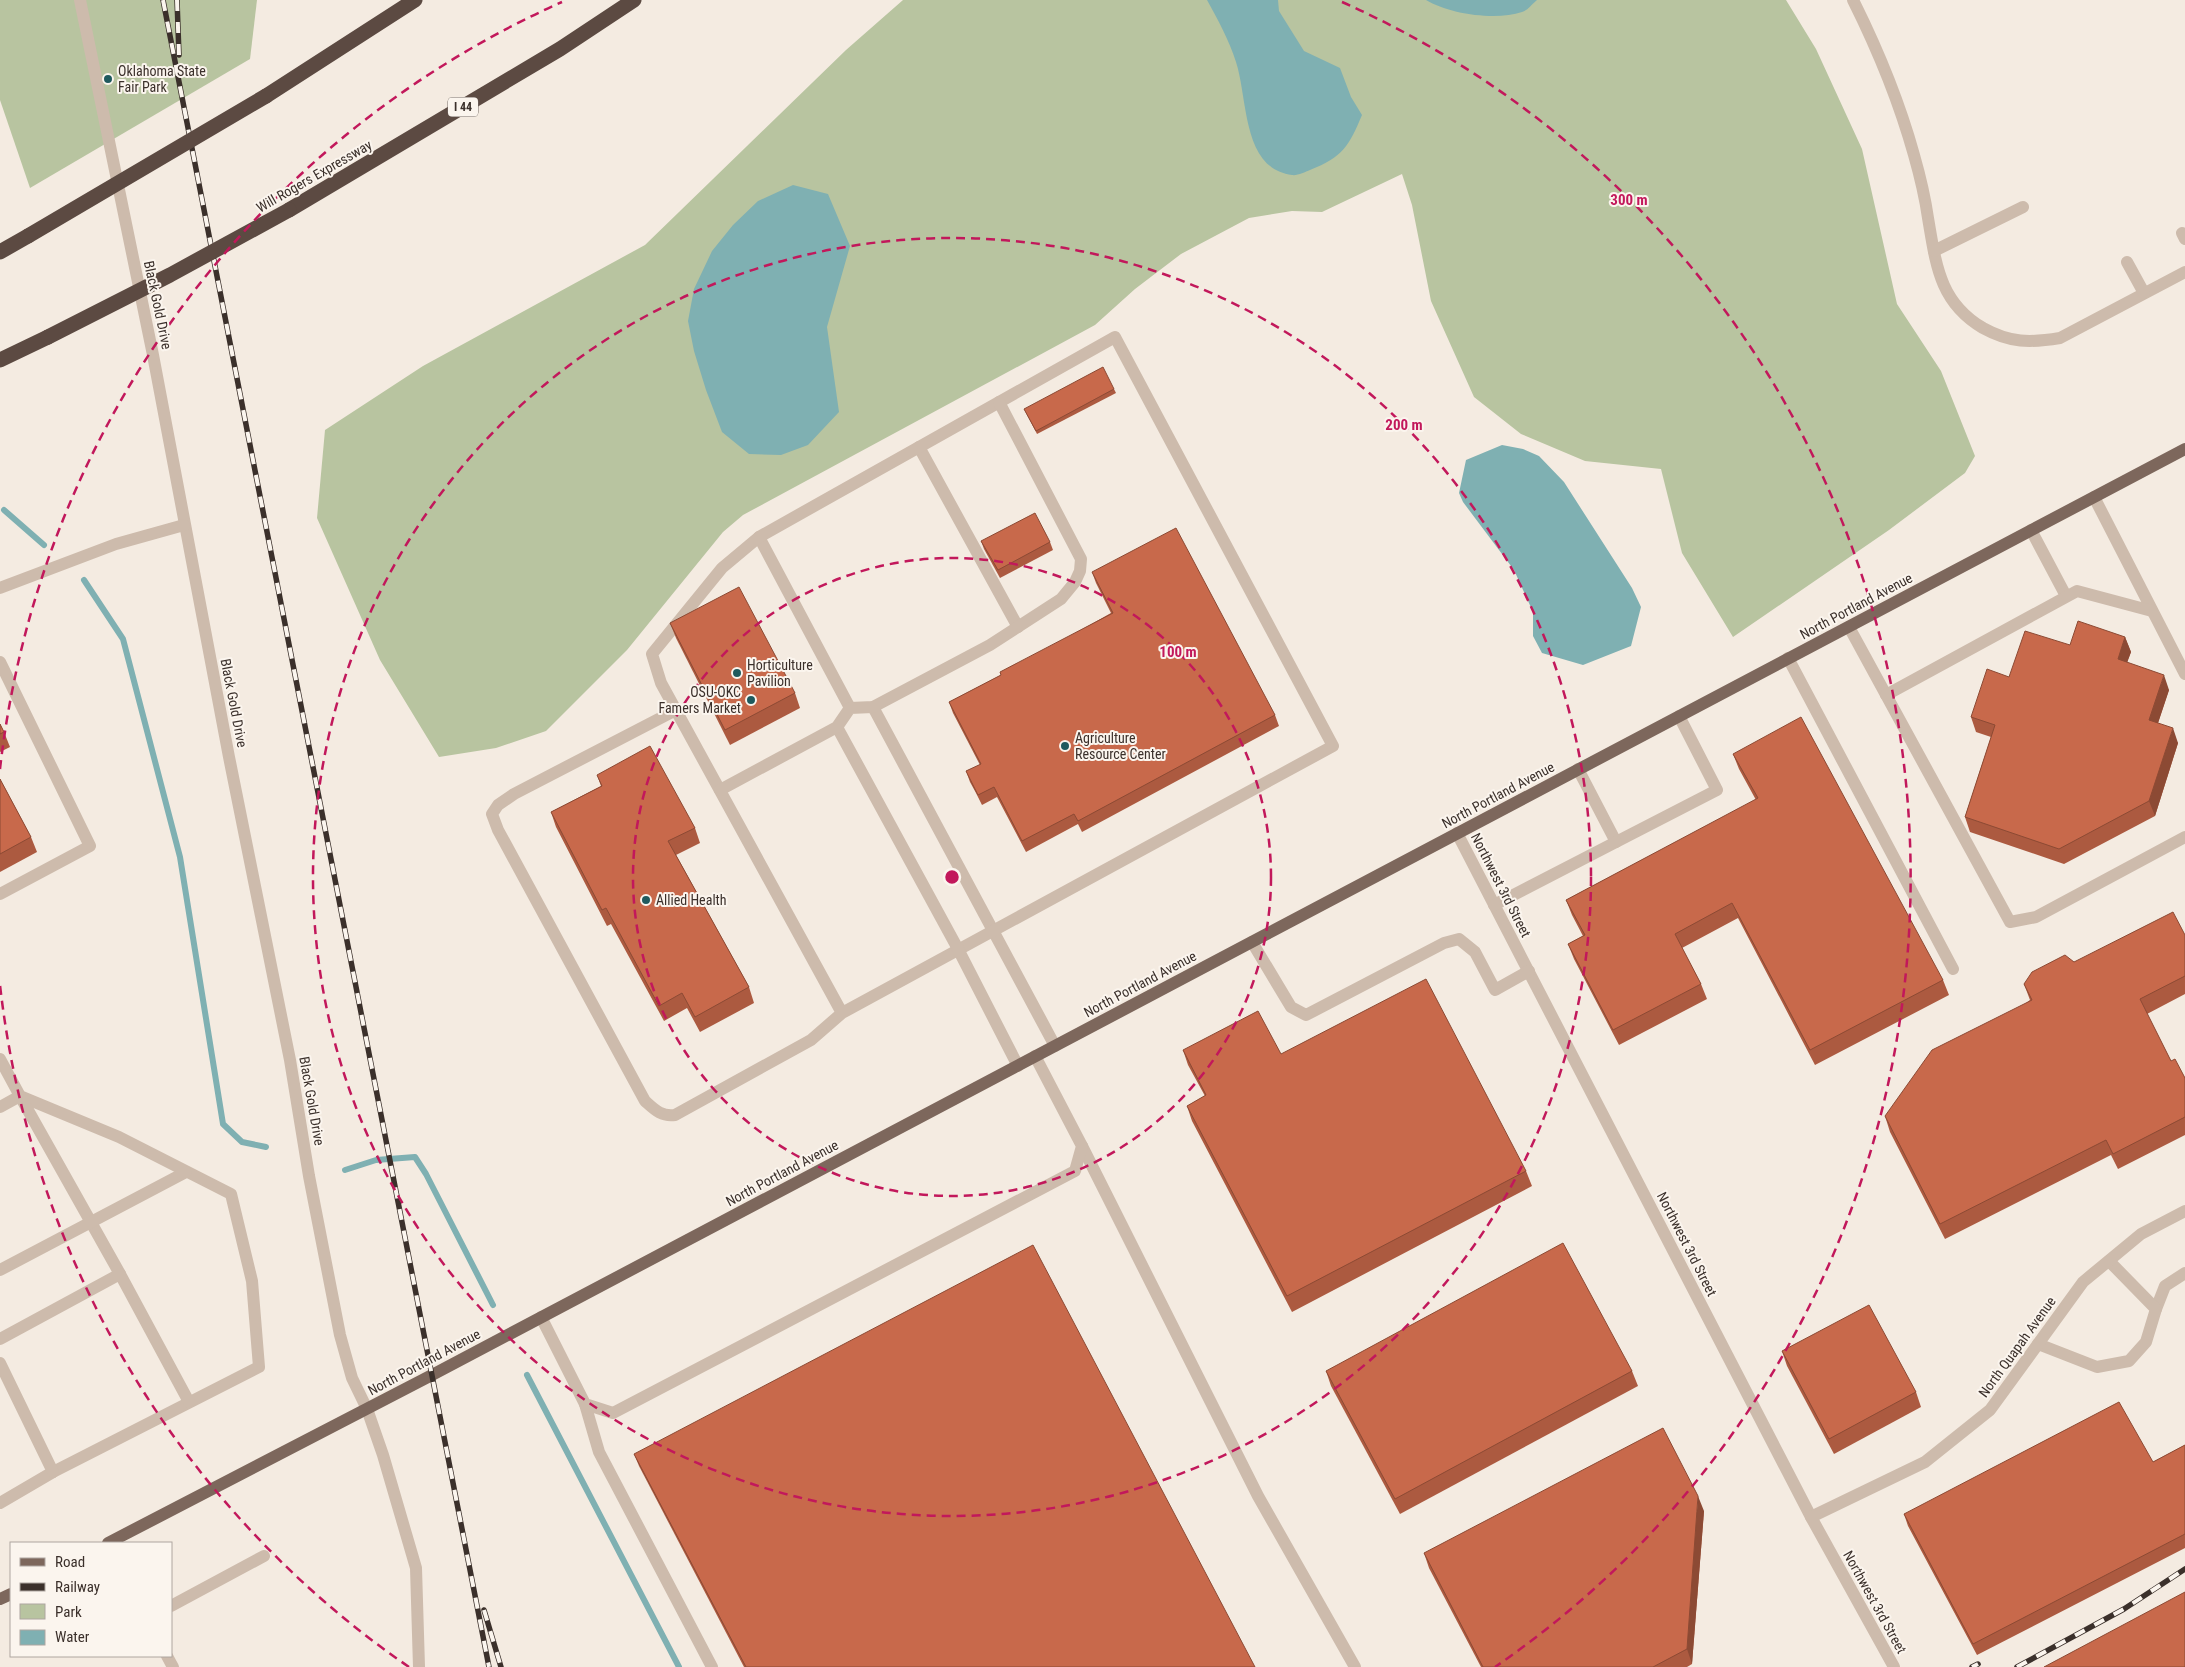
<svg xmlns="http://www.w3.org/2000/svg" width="2185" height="1667" font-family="'Roboto Condensed',sans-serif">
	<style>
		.green { fill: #b8c4a0 }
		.water { fill: #7fb0b2 }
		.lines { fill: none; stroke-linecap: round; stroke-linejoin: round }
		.stream { stroke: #7fb0b2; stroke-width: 6 }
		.minor { stroke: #cdbbac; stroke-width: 12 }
		.major { stroke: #7d675c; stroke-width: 12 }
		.highway { stroke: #5c4a42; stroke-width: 15 }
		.rail-casing { stroke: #3b302b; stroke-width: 5.5 }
		.rail { stroke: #fbf5ee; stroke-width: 4; stroke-dasharray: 11; stroke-linecap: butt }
		.highway-bridge { stroke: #5c4a42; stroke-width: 15 }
		.wall { fill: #ac5a40 }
		.shaded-wall { fill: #8c4a34 }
		.building { fill: #c8694b; stroke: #8c4a34 }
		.ring { fill: none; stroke: #c2185b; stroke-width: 2.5; stroke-dasharray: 9 6 }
		.poi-dot { fill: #1f5a5e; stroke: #fbf5ee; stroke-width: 2 }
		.labels { text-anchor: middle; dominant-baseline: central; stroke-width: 4; stroke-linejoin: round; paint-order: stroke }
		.shield { fill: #fbf5ee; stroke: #756b66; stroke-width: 1 }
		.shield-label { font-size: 12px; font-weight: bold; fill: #3b302b }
		.poi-label { font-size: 14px; fill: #3b302b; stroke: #fbf5ee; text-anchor: start }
		.street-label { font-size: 14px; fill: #3b302b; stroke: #fbf5ee }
		.centre { fill: #c2185b; stroke: #fbf5ee; stroke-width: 2.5 }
		.ring-label { font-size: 15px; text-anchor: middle; font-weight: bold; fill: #c2185b; stroke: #fbf5ee; stroke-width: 4; stroke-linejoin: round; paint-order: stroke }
	</style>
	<rect width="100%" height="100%" fill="#f4ebe1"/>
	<!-- green -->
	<g class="green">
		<path d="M0 0H257L250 59 30 188 0 100Z"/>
		<path d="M903 0H1786L1816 49 1862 149 1897 304 1941 371 1975 456 1965 473 1889 530 1733 637 1682 553 1661 469 1585 461 1521 434 1474 397 1431 301 1412 205 1402 174 1322 212 1292 211 1249 218 1181 254 1135 289 1095 325 743 515 723 532 627 650 546 731 496 748 439 757 380 660 317 518 325 430 423 366 645 245 846 50Z"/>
	</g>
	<!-- water -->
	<g class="water">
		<path d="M1207 0H1278L1279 11 1304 51 1340 68 1351 97 1362 115C1349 146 1343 157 1310 170 1305 172 1297 176 1292 175 1242 169 1248 99 1236 62 1229 40 1218 20 1207 0Z"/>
		<path d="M1426 0H1537C1532 4 1527 11 1522 12 1496 21 1449 14 1426 0Z"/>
		<path d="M793 185 828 194 850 246 827 327 839 412 808 445 781 455 749 454 722 432 706 390 694 351 688 321 694 289 712 251 733 225 758 201Z"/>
		<path d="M1502 445 1523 449 1539 456 1564 482 1632 588 1641 607 1631 646 1583 665 1542 653 1533 636V612L1514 570 1463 502 1459 493 1466 460Z"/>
	</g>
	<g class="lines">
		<!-- stream -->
		<g class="stream">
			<path d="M4 510 44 545"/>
			<path d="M84 580 123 639 180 857 223 1124 242 1142 266 1147"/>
			<path d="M345 1170 376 1160 415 1157 426 1174 493 1305"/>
			<path d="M527 1375 679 1667"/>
		</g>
		<!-- minor -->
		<g class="minor">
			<path d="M80 0 153 355 229 757 290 1060 309 1176 340 1335 352 1378 367 1409 383 1455 416 1568 419 1667"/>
			<path d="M1853 0C1878 50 1899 101 1914 155 1920 176 1925 197 1928 218 1936 264 1939 302 1983 328 2010 343 2030 343 2060 338L2185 272"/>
			<path d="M2182 233 2185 239"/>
			<path d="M1934 251 2023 207"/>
			<path d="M2127 262 2144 293"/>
			<path d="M919 447 1018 627"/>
			<path d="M2094 497 2185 674"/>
			<path d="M2031 530 2066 596"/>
			<path d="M759 537 850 708"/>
			<path d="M0 588 116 544 184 525"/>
			<path d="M1849 627 2010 922 2036 917 2185 837"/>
			<path d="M1788 658 1953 969"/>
			<path d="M0 662 90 846 0 894"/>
			<path d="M1886 695 2077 591 2152 611"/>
			<path d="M873 707 1055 1046"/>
			<path d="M676 710 514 794 498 805 492 814 498 830 645 1101C654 1109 661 1117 675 1115L811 1040 842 1013 1333 746 1115 337 759 537 722 568 652 654 661 683 842 1013"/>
			<path d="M837 727 958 949 1018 1066"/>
			<path d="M1578 769 1616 842 1717 790 1679 716"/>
			<path d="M720 790 837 727 850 708 873 707 990 645 1061 599 1075 582 1080 571 1081 559 999 402"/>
			<path d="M1457 833 1811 1517 1894 1667"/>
			<path d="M1494 905 1616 842"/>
			<path d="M1252 942 1291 1007 1306 1015 1444 943 1459 939 1475 952 1495 990 1529 971"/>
			<path d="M0 1059 20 1096 119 1137 231 1194 252 1281 259 1367 53 1472 0 1503"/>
			<path d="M0 1107 20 1096 120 1274 0 1339"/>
			<path d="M1082 1146 1258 1496 1355 1667"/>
			<path d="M0 1270 186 1172"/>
			<path d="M120 1274 189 1402"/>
			<path d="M2156 1309 2165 1286 2185 1273"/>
			<path d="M541 1317 585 1404 613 1413 1075 1171 1082 1146 1035 1056"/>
			<path d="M2038 1344 2097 1367 2129 1361 2146 1342 2156 1309 2109 1261"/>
			<path d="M0 1363 53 1472"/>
			<path d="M585 1404 599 1452 712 1667"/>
			<path d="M1811 1517 1925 1462 1990 1410 2083 1282 2141 1234 2185 1211"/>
			<path d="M171 1606 264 1556"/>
			<path d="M167 1656 173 1667"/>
		</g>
		<!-- major -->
		<g class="major">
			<path d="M108 1543 432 1375 2185 449"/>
			<path d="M0 1599 11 1594"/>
		</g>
		<!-- highway -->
		<g class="highway">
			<path d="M266 96 415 0"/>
			<path d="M289 210 560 49 634 0"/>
			<path d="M0 252 28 236"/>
			<path d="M0 360 48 337"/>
		</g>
		<!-- rail casing -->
		<g class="rail-casing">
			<g id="rail">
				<path d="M163 0 489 1667"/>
				<path d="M177 0 179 55"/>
				<path d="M484 1610 501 1667"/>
				<path d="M1972 1667 1978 1664"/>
				<path d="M2017 1667 2124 1609 2185 1569"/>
			</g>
		</g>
		<!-- rail -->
		<use href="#rail" class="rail"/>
		<!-- highway-bridge -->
		<g class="highway-bridge">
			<path d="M28 236 266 96"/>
			<path d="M48 337 170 275 289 210"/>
		</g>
	</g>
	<!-- wall -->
	<g class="wall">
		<path d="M1114 389 1116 393 1037 434 1024 409Z"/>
		<path d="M981 541 1050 542 1053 550 1000 578 984 549Z"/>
		<path d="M1092 572 1275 715 1279 726 1082 832 1078 824 1026 852 997 797 982 805 976 793 970 782 966 771 980 765 953 713 949 702 1001 675 1111 613 1096 583Z"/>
		<path d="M670 623 795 693 800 708 730 745 676 638Z"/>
		<path d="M2125 637 2131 652 2127 662 2169 690 2158 723 2178 743 2155 816 2064 864 1970 832 1965 817 1991 737 1976 732 1971 717 2009 677 2070 645Z"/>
		<path d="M0 724 4 732 10 747 0 752Z"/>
		<path d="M1733 754 1943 980 1949 995 1815 1065 1738 918 1682 948 1701 984 1707 999 1619 1045 1574 959 1568 944 1583 936 1572 915 1566 900 1756 800 1739 769Z"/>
		<path d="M597 775 695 828 700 843 676 855 749 987 754 1003 700 1032 687 1008 664 1021 611 924 607 926 556 827 551 812 601 786Z"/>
		<path d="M0 779 31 837 37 852 0 872Z"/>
		<path d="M2185 935V994L2147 1014 2171 1061 2185 1078V1135L2118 1169 2111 1155 1945 1239 1890 1132 1885 1116 2030 1000 2024 984 2074 962Z"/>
		<path d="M1183 1050 1281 1054 1526 1171 1532 1186 1292 1312 1192 1121 1187 1106 1205 1096 1188 1065Z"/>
		<path d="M1782 1351 1916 1392 1921 1407 1834 1454 1787 1366Z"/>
		<path d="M1326 1371H1632L1638 1386 1400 1514 1331 1386Z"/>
		<path d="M2185 1445V1548L1977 1655 1908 1526 1904 1514 2153 1462Z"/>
		<path d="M634 1454 1255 1667H744L639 1466Z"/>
		<path d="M1704 1511 1692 1664 1687 1667H1481L1429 1568 1424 1553Z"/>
	</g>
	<!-- shaded-wall -->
	<g class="shaded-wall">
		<path d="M2125 637 2131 652 2123 674 2118 659Z"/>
		<path d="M2164 675 2169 690 2154 735 2149 720Z"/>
		<path d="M2173 728 2178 743 2155 816 2149 801Z"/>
		<path d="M1698 1496 1704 1511 1692 1664 1687 1649Z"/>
	</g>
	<!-- building -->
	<g class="building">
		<path d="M1103 367 1114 389 1036 431 1024 409Z"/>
		<path d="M1035 513 1050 542 998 570 981 541Z"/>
		<path d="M1176 528 1275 715 1078 821 1074 814 1022 841 994 787 978 795 966 771 981 764 949 702 1001 675 1000 672 1113 613 1092 572Z"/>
		<path d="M739 587 795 693 725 730 670 623Z"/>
		<path d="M2078 621 2125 637 2118 659 2164 675 2149 720 2173 728 2149 801 2059 849 1965 817 1995 725 1971 717 1987 669 2009 677 2025 631 2070 645Z"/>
		<path d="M1801 717 1943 980 1810 1050 1732 903 1675 934 1701 984 1613 1030 1568 944 1585 935 1566 900 1758 798 1733 754Z"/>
		<path d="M0 724 4 732 0 734Z"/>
		<path d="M650 746 695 828 668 841 749 987 695 1017 682 993 659 1006 606 908 602 910 551 812 602 786 597 775Z"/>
		<path d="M0 779 31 837 0 854Z"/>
		<path d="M2173 912 2185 935V976L2140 999 2171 1061 2175 1059 2185 1078V1117L2113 1154 2106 1140 1940 1224 1885 1116 1932 1050 2032 1000 2024 984 2032 972 2065 955 2074 962Z"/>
		<path d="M1426 979 1526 1171 1287 1296 1187 1106 1206 1095 1183 1050 1258 1011 1281 1054Z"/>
		<path d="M1563 1243 1632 1371 1395 1499 1326 1371Z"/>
		<path d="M1033 1245 1255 1667H746L634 1454Z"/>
		<path d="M1869 1305 1916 1392 1829 1439 1782 1351Z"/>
		<path d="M2119 1402 2153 1462 2185 1445V1534L1973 1644 1904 1514Z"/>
		<path d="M1663 1428 1698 1496 1687 1649 1653 1667H1483L1424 1553Z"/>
		<path d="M2185 1592V1667H2044Z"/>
	</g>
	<!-- distance rings -->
	<g class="ring">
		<circle cx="952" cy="877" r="319"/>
		<circle cx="952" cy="877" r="639"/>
		<path d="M409 1667A958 958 0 0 1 0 985M0 769A958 958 0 0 1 562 2M1342 2A958 958 0 0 1 1495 1667"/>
	</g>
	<!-- markers -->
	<g class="poi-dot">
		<circle cx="108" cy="79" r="5"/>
		<circle cx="737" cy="673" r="5"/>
		<circle cx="751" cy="700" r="5"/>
		<circle cx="1065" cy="746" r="5"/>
		<circle cx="646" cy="900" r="5"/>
	</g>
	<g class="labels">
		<!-- shield labels -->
		<rect class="shield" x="448" y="97.5" width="30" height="19" rx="4"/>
		<g class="shield-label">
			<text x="463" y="107">I 44</text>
		</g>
		<!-- poi labels -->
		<g class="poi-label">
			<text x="118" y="71">Oklahoma State<tspan x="118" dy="16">Fair Park</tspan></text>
			<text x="747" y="665">Horticulture<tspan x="747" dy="16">Pavilion</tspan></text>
			<text x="741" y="692" text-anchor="end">OSU-OKC<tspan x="741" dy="16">Famers Market</tspan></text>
			<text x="1075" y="738">Agriculture<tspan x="1075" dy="16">Resource Center</tspan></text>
			<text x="656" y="900">Allied Health</text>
		</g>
		<!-- street labels -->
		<g class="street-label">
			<text transform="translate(314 176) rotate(-30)">Will Rogers Expressway</text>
			<text transform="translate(158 305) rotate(78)">Black Gold Drive</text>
			<text transform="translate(1856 606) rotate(-28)">North Portland Avenue</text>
			<text transform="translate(234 703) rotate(79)">Black Gold Drive</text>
			<text transform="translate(1498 795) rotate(-28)">North Portland Avenue</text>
			<text transform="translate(1501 885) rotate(63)">Northwest 3rd Street</text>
			<text transform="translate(1140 984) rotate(-28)">North Portland Avenue</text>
			<text transform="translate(312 1101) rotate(80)">Black Gold Drive</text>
			<text transform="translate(782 1173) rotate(-28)">North Portland Avenue</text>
			<text transform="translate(1687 1244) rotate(63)">Northwest 3rd Street</text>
			<text transform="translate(2017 1347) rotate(-54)">North Quapah Avenue</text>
			<text transform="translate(424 1362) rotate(-28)">North Portland Avenue</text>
			<text transform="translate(1875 1602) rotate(61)">Northwest 3rd Street</text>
		</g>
	</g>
	<circle cx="952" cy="877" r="8" class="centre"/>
	<g class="ring-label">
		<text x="1629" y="205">300 m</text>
		<text x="1404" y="430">200 m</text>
		<text x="1178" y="657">100 m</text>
	</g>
	<!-- legend -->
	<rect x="10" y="1542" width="162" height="115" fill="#fbf5ee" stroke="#aea6a0"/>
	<rect x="20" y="1558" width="25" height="8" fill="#7d675c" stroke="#aea6a0"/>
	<text x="55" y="1567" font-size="15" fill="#3b302b">Road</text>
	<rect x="20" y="1583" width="25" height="8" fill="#3b302b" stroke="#aea6a0"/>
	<text x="55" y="1592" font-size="15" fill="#3b302b">Railway</text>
	<rect x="20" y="1604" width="25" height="15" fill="#b8c4a0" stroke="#aea6a0"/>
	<text x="55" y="1617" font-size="15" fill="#3b302b">Park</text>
	<rect x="20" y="1630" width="25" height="15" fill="#7fb0b2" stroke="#aea6a0"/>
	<text x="55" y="1642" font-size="15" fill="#3b302b">Water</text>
</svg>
